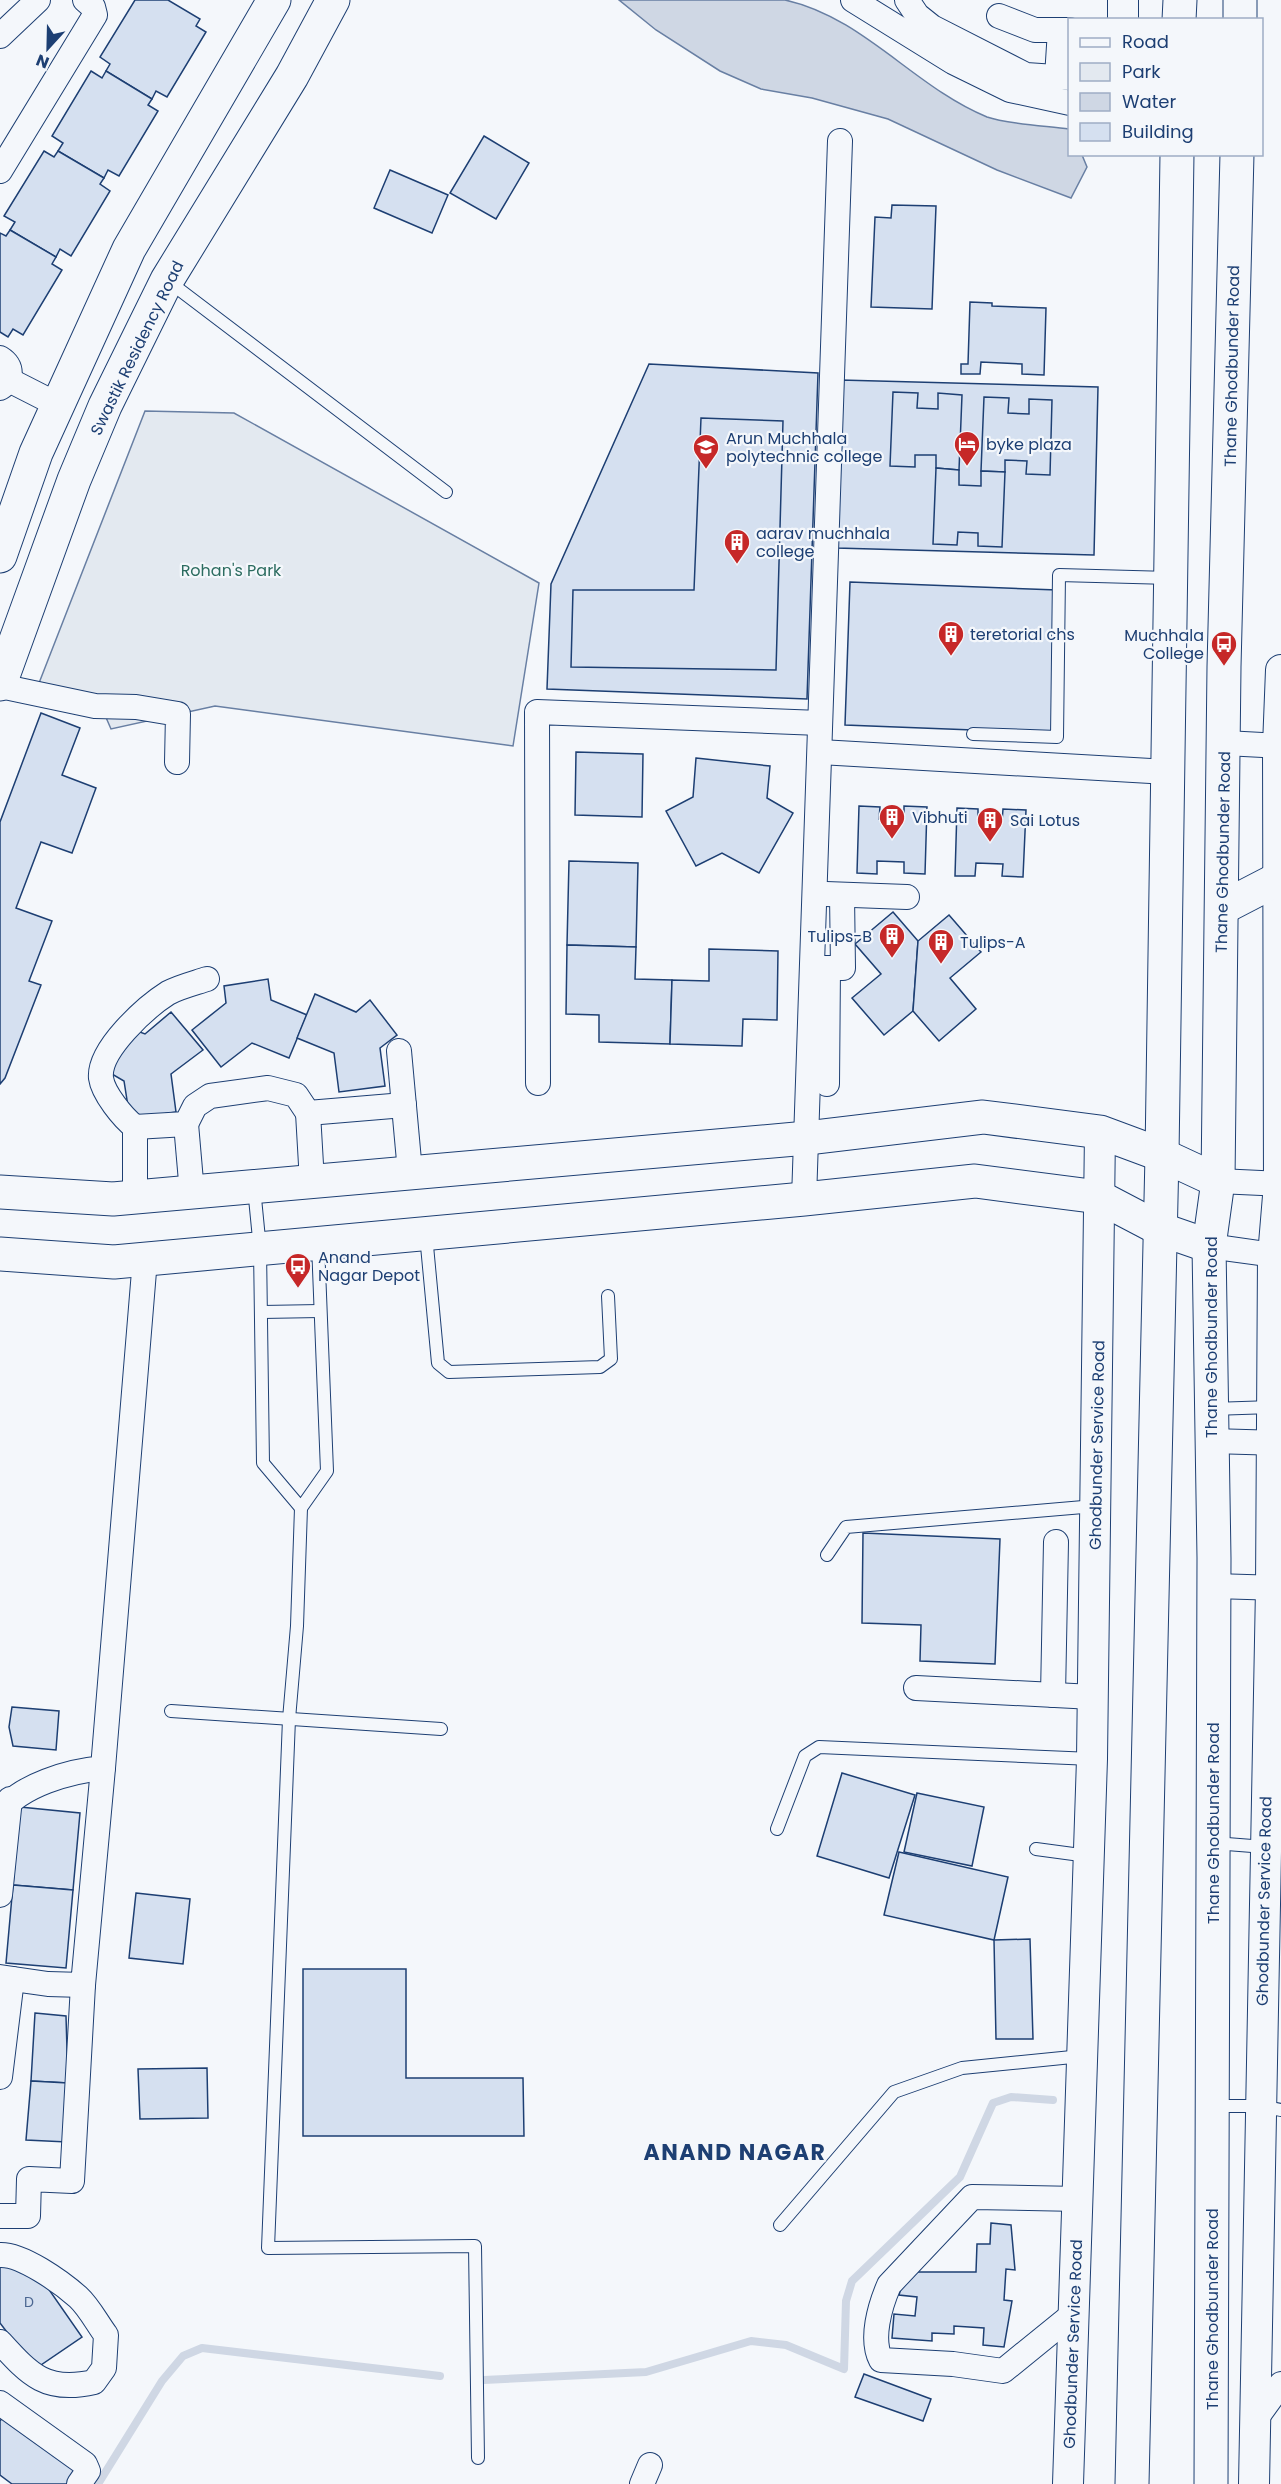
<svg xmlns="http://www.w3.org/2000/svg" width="1281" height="2484" font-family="Poppins,sans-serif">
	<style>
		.green { fill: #e3e9f0; stroke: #687fa3; stroke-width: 1.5 }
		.water { fill: #cfd7e4; stroke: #687fa3; stroke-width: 1.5 }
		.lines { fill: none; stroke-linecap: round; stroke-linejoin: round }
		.stream { stroke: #cfd7e4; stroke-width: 8 }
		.building { fill: #d5e0f0; stroke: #1d3f73; stroke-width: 1.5 }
		.service-casing { stroke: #1d3f73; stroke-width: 14 }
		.minor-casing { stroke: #1d3f73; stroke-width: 26 }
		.tertiary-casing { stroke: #1d3f73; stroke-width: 32 }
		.secondary-casing { stroke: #1d3f73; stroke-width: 35 }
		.primary-casing { stroke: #1d3f73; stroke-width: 35 }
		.service { stroke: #f4f7fb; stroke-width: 12 }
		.minor { stroke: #f4f7fb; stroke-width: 24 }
		.tertiary { stroke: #f4f7fb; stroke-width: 30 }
		.secondary { stroke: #f4f7fb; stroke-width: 33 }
		.primary { stroke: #f4f7fb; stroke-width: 33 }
		.labels { text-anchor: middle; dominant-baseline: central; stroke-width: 4.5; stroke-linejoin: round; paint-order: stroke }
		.number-label { font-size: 14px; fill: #4b6792 }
		.street-label { font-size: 16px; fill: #1d3f73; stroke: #f4f7fb }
		.poi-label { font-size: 16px; fill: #1d3f73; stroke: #f4f7fb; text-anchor: start }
		.park-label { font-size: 16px; fill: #2c6c60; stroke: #f4f7fb }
		.district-label { font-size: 22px; font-weight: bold; letter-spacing: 1.5px; fill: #1d3f73; stroke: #f4f7fb }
	</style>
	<rect width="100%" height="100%" fill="#f4f7fb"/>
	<!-- green -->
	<path class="green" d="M145 411 234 413 539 583 513 746 215 706 111 729 101 706 32 701Z"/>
	<!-- water -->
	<path class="water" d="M619 0H785C863 17 914 87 987 117 1007 124 1047 126 1069 129L1070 154 1082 155 1087 167 1071 198 997 170 888 119 812 98 761 89 720 71 656 30Z"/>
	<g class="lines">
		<!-- stream -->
		<g class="stream">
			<path d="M484 2380 646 2372 751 2341 786 2345 844 2369 846 2301 852 2281 960 2177 993 2103 1011 2097 1053 2100"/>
			<path d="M98 2484 162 2381 183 2356 202 2348 440 2376"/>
		</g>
	</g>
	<!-- building -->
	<g class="building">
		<path d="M135 0H168L200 19 196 26 206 32 167 97 156 91 152 99 106 71 110 64 100 57Z"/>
		<path d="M91 71 102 78 106 71 152 99 148 105 158 111 119 176 108 170 104 178 58 151 63 143 52 136Z"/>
		<path d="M484 136 529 163 496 219 450 193Z"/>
		<path d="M44 151 54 157 58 151 104 178 100 184 110 191 71 256 60 249 56 257 10 230 15 222 4 216Z"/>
		<path d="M390 170 448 195 432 233 374 208Z"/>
		<path d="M892 205 936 206 932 309 871 307 875 217 891 218Z"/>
		<path d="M10 230 56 257 52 264 62 270 23 335 13 329 8 337 0 332V233L6 236Z"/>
		<path d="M970 302 992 303V306L1046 308 1044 375 1022 374V364L981 362 980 374H961V364H968Z"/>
		<path d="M649 364 818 373 807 699 547 689 551 584Z"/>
		<path d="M840 380 1098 387 1094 555 836 548Z"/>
		<path d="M893 392 918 393 917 408 938 409V393L962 395 959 470 936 468V455H915V467L890 466Z"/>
		<path d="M984 397 1009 398 1008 413 1029 414V399L1052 400 1050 475 1026 474 1027 461 1005 460V472L981 471Z"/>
		<path d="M701 418 783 421 776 670 571 667 573 590H694Z"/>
		<path d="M936 468 959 470V485L981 486V471L1005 472 1002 547 978 546V533L958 532 957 545 933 544Z"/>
		<path d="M850 582 1057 590 1052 733 845 725Z"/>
		<path d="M41 713 80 728 62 775 96 788 72 853 41 842 16 908 52 921 29 981 41 985 5 1078 0 1084V822Z"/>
		<path d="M576 752 643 754 642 817 575 815Z"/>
		<path d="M696 758 770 766 767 798 793 813 759 873 722 853 696 866 666 811 693 797Z"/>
		<path d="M859 806 880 807 879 819 904 820V806L927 807 925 874 904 873V862L877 861V874L857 873Z"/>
		<path d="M957 808 978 809V821L1002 822 1003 809 1026 810 1023 877 1002 876 1003 864 976 863 975 876H955Z"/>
		<path d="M569 861 638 863 636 947 567 945Z"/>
		<path d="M893 912 918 941 913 1011 884 1035 852 998 881 974 855 944Z"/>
		<path d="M949 915 981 952 950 978 976 1009 939 1041 913 1011 918 941Z"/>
		<path d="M567 945 636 947 635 979 672 980 670 1044 599 1042V1015L566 1014Z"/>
		<path d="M709 949 778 951 777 1020 743 1019 742 1046 670 1044 672 980 709 981Z"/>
		<path d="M268 979 271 1000 307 1015 289 1058 252 1043 221 1067 192 1030 226 1003 224 986Z"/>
		<path d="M315 994 356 1012 370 1000 397 1035 380 1048 385 1086 339 1092 334 1053 297 1038Z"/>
		<path d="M171 1012 203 1050 171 1074 176 1112 130 1119 124 1081 105 1070 129 1028 145 1034Z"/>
		<path d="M863 1533 1000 1539 995 1664 920 1661 921 1625 862 1623Z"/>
		<path d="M12 1707 59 1711 56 1750 13 1746 9 1727Z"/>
		<path d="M842 1773 915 1795 889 1878 817 1856Z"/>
		<path d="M917 1793 984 1807 972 1866 904 1852Z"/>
		<path d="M20 1807 80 1813 73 1890 13 1885Z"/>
		<path d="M899 1852 1008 1877 994 1940 884 1915Z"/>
		<path d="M13 1885 73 1890 66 1968 6 1963Z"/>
		<path d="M136 1893 190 1899 183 1964 129 1958Z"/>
		<path d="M1030 1939 1033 2039H996L994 1940Z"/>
		<path d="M303 1969H406V2078H523L524 2136H303Z"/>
		<path d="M35 2013 66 2016 68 2083 31 2081Z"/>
		<path d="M207 2068 208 2118 140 2119 138 2069Z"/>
		<path d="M31 2081 68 2083 67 2142 26 2140Z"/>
		<path d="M991 2223 1011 2225 1015 2270 1006 2269 1004 2300 1012 2301 1004 2347 983 2345 984 2328 954 2326V2334L932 2333V2341L892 2338 894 2314 915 2316 917 2297 899 2295 906 2272H976L977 2244H990Z"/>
		<path d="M0 2263 43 2281 82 2337 35 2369 0 2323Z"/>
		<path d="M864 2374 931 2399 923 2421 855 2397Z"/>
		<path d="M5 2414 80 2467 69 2484H12L0 2475V2421Z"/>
	</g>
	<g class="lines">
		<!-- service casing -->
		<g class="service-casing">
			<g id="service">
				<path d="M168 281 446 492"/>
				<path d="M973 734 1057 737 1059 575 1170 578"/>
				<path d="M254 1188 260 1249 263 1463 301 1508 327 1471 318 1244"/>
				<path d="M426 1235 438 1363 449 1372 600 1367 611 1359 608 1296"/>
				<path d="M262 1312 320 1311"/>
				<path d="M1212 1409 1272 1407"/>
				<path d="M301 1508 297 1626 289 1719 268 2248 475 2246 478 2458"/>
				<path d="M827 1555 846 1527 1095 1506"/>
				<path d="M171 1711 441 1729"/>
				<path d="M777 1829 805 1756 819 1747 1092 1759"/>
				<path d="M1214 1843 1265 1847"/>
				<path d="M1036 1849 1088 1856"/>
				<path d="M1214 2106H1261L1281 2110"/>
				<path d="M780 2225 894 2092 962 2068 1082 2056"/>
			</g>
		</g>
		<!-- minor casing -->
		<g class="minor-casing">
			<g id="minor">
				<path d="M853 0 953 62 1010 90 1070 103"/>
				<path d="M907 0 917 15 932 27 1026 75 1070 78"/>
				<path d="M999 16 1035 30H1070"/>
				<path d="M0 36 38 0"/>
				<path d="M1057 77 1060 30"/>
				<path d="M0 171 95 15 93 7 85 0"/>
				<path d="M0 358C13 366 13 380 0 388"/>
				<path d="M9 380 58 405"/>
				<path d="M0 686 95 706 136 707 178 714 177 762"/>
				<path d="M1225 743 1281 746"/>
				<path d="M820 752 1168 772"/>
				<path d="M826 894 907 897"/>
				<path d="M820 968H843L842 895"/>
				<path d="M399 1051 410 1172"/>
				<path d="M538 1083 537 712 820 723"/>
				<path d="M827 1084 828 968"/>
				<path d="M308 1113 312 1182"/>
				<path d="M186 1124 192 1193"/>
				<path d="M135 1127 186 1124 195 1106 210 1096 268 1088 296 1095 308 1113 404 1105"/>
				<path d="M1218 1181 1281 1184"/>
				<path d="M135 1198V1127C123 1118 103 1093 101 1078 98 1050 146 1007 168 993 179 987 195 983 207 979"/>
				<path d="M804 1199 840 141"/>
				<path d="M1209 1246 1281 1256"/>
				<path d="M1211 1441 1281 1443"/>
				<path d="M1214 1586 1281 1588"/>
				<path d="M916 1688 1093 1697"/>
				<path d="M1053 1695 1056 1542"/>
				<path d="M0 1813C20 1785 70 1771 103 1768L145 1259"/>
				<path d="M0 1895 10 1799"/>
				<path d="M0 1977 48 1984 83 1985 103 1768"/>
				<path d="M0 2077 12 1979"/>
				<path d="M0 2216H28L29 2179 72 2181 83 1985"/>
				<path d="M0 2255C22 2254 61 2282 78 2297 89 2307 97 2323 106 2335L104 2368 94 2382C46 2393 30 2375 0 2342"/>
				<path d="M1072 2315 1003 2371 953 2364 881 2360C870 2339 880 2306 889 2285L972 2197 1079 2199"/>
				<path d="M0 2403 85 2464 88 2471 79 2484"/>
				<path d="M1255 2420 1281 2384"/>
				<path d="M642 2484 650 2465"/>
			</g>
		</g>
		<!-- tertiary casing -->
		<g class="tertiary-casing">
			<g id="tertiary">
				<path d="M1123 20V0"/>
				<path d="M1068 2484 1092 1759 1100 1132"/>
				<path d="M1254 2484 1271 1588 1273 1256 1279 1184 1278 746 1281 670"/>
			</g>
		</g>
		<!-- secondary casing -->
		<g class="secondary-casing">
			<g id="secondary">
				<path d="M0 556 36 453 129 249 274 0"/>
				<path d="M0 684 74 480 105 406 167 280 292 76 333 0"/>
				<path d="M0 1192 113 1199 807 1138 983 1117 1100 1132 1162 1155 1218 1181"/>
				<path d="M0 1254 114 1262 804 1199 975 1181 1099 1197 1160 1229 1209 1246"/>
			</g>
		</g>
		<!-- primary casing -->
		<g class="primary-casing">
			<g id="primary">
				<path d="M1179 20 1180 0"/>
				<path d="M1240 20V0"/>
				<path d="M1222 908 1278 879"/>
				<path d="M1132 2484 1162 1155 1177 154"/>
				<path d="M1211 2484 1214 1558 1209 1246 1218 1181 1224 667 1237 154"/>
			</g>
		</g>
		<!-- service -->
		<use href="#service" class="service"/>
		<!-- minor -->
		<use href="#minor" class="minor"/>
		<!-- tertiary -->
		<use href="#tertiary" class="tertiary"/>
		<!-- secondary -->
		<use href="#secondary" class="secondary"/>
		<!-- primary -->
		<use href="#primary" class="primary"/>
	</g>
	<!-- icons -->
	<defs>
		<g id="hotel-pin" transform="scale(1.35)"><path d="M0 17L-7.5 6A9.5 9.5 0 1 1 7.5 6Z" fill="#c62828" stroke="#f4f7fb"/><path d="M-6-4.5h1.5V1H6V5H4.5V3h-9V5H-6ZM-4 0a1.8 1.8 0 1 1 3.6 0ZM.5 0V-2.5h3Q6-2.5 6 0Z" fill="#fff"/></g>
		<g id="university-pin" transform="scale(1.35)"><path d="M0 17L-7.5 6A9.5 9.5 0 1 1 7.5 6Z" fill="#c62828" stroke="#f4f7fb"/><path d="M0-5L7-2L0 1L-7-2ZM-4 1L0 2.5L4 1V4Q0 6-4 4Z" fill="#fff"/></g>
		<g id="building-pin" transform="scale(1.35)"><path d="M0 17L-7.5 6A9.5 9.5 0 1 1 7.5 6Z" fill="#c62828" stroke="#f4f7fb"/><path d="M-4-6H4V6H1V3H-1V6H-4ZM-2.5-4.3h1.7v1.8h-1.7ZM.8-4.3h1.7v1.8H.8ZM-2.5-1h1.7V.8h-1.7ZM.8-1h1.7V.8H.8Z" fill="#fff"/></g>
		<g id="bus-pin" transform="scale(1.35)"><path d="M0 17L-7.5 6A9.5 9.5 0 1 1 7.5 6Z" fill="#c62828" stroke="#f4f7fb"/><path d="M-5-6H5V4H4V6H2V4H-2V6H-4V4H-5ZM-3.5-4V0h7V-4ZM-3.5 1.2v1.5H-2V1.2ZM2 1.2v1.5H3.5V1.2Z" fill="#fff"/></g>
	</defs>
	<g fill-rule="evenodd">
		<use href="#hotel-pin" x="967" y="444"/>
		<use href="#university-pin" x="706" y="447"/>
		<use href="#building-pin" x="737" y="542"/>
		<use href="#building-pin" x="951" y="634"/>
		<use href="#bus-pin" x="1224" y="644"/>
		<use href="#building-pin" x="892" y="817"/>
		<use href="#building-pin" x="990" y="820"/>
		<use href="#building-pin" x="892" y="936"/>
		<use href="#building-pin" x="941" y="942"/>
		<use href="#bus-pin" x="298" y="1266"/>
	</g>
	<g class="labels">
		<!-- number labels -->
		<g class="number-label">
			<text x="29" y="2302">D</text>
		</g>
		<!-- street labels -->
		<g class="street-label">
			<text transform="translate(137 348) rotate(-64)">Swastik Residency Road</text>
			<text transform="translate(1232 366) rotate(-89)">Thane Ghodbunder Road</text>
			<text transform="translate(1223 852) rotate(-89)">Thane Ghodbunder Road</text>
			<text transform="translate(1211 1337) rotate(-90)">Thane Ghodbunder Road</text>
			<text transform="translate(1097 1445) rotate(-89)">Ghodbunder Service Road</text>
			<text transform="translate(1213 1823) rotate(-90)">Thane Ghodbunder Road</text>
			<text transform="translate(1264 1901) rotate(-89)">Ghodbunder Service Road</text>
			<text transform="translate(1212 2309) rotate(-90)">Thane Ghodbunder Road</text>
			<text transform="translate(1073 2344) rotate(-88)">Ghodbunder Service Road</text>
		</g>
		<!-- poi labels -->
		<g class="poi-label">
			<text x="726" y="438">Arun Muchhala<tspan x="726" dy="18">polytechnic college</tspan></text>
			<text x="986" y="444">byke plaza</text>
			<text x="756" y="533">aarav muchhala<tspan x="756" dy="18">college</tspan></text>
			<text x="970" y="634">teretorial chs</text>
			<text x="1204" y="635" text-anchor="end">Muchhala<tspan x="1204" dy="18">College</tspan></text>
			<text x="912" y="817">Vibhuti</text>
			<text x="1010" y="820">Sai Lotus</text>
			<text x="872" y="936" text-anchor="end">Tulips-B</text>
			<text x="960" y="942">Tulips-A</text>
			<text x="318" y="1257">Anand<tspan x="318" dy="18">Nagar Depot</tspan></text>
		</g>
		<!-- park labels -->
		<g class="park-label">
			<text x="231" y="570">Rohan's Park</text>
		</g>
		<!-- district labels -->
		<g class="district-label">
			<text x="735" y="2152">ANAND NAGAR</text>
		</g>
	</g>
	<!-- legend -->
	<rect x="1068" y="18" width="195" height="138" fill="#f4f7fb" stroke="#9eadc5" stroke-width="1.5"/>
	<rect x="1080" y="38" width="30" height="9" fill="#f4f7fb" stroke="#9eadc5" stroke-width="1.5"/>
	<text x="1122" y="48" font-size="18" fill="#1d3f73">Road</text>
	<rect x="1080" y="63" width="30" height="18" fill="#e3e9f0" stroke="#9eadc5" stroke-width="1.5"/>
	<text x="1122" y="78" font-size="18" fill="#1d3f73">Park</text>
	<rect x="1080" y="93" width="30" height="18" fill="#cfd7e4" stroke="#9eadc5" stroke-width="1.5"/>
	<text x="1122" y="108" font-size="18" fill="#1d3f73">Water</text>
	<rect x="1080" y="123" width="30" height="18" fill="#d5e0f0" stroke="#9eadc5" stroke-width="1.5"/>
	<text x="1122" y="138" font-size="18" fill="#1d3f73">Building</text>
	<!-- north arrow -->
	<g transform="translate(48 48) rotate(202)" stroke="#f4f7fb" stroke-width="4.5" paint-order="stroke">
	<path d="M0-4.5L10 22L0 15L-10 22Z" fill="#1d3f73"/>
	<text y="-9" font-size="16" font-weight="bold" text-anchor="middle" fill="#1d3f73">N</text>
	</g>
</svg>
